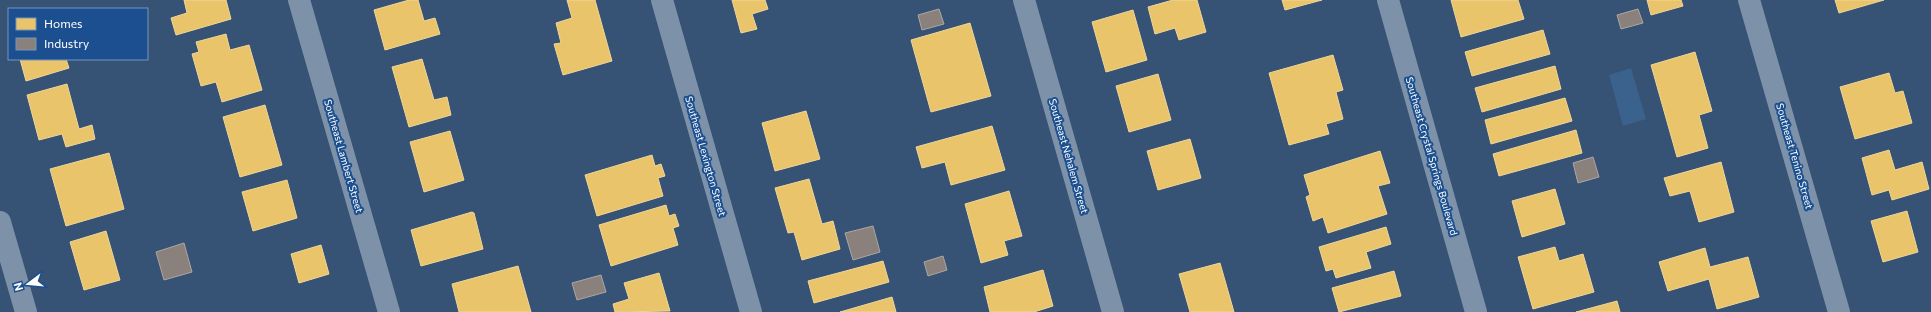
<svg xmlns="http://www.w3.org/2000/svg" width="1931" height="312" font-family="Commissioner,sans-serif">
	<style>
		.water { fill: #3b618d }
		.homes { fill: #e9c46a; stroke: #f0d697 }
		.industry { fill: #8a817c; stroke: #ada7a3 }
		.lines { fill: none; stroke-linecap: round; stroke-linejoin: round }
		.minor { stroke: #7d92a8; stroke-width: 22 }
		.labels { text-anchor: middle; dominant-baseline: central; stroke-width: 4; stroke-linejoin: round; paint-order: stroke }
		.street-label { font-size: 10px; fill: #fff; stroke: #1b4f8f }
	</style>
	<rect width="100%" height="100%" fill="#365274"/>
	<!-- water -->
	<path class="water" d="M1631 68 1646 119 1623 126 1609 75Z"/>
	<!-- homes -->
	<g class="homes">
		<path d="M184 0H226L231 19 176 35 171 18 187 13Z"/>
		<path d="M409 0H418L424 21 435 18 440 34 385 50 374 10Z"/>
		<path d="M567 0H595L612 61 563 75 554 44 561 43 556 23 572 18Z"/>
		<path d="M732 0H765L768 9 752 14 757 29 741 33Z"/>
		<path d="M1173 0H1197L1206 32 1179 40 1175 28 1155 34 1148 7Z"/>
		<path d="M1282 0H1322L1285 10Z"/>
		<path d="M1451 0H1518L1524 19 1461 37Z"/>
		<path d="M1647 0H1681L1683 6 1651 15Z"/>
		<path d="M1835 0H1884L1839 13Z"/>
		<path d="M1133 10 1147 60 1106 72 1092 22Z"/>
		<path d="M970 23 991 96 931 112 911 40Z"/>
		<path d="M1543 30 1550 54 1472 76 1465 52Z"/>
		<path d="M226 34 230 50 249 45 262 90 222 102 216 82 201 86 192 54 199 52 196 42Z"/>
		<path d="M1695 52 1712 111 1699 115 1708 148 1677 157 1651 65Z"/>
		<path d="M1333 55 1343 90 1336 92 1343 119 1326 124 1329 134 1289 145 1269 73Z"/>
		<path d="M20 59H66L69 68 26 81Z"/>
		<path d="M422 59 434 100 447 97 451 115 409 127 392 67Z"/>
		<path d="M1555 66 1561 89 1482 112 1475 88Z"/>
		<path d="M1889 73 1895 93 1903 91 1912 123 1855 139 1840 87Z"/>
		<path d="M1158 74 1171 120 1129 132 1116 86Z"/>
		<path d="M67 84 79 129 92 125 95 139 66 147 62 134 39 140 27 95Z"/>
		<path d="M1565 98 1572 121 1491 144 1485 120Z"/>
		<path d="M265 105 282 165 240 177 223 117Z"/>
		<path d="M806 111 820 159 775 171 762 123Z"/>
		<path d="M992 126 1005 170 951 185 945 162 922 168 916 147Z"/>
		<path d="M1576 130 1582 153 1499 176 1493 154Z"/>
		<path d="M450 131 464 180 424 192 410 142Z"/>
		<path d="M1190 139 1201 178 1158 190 1147 151Z"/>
		<path d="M1889 150 1895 170 1922 162 1929 189 1892 200 1889 190 1872 195 1862 158Z"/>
		<path d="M1380 151 1390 183 1378 186 1387 214 1328 233 1323 217 1313 221 1306 197 1310 195 1304 175Z"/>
		<path d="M109 153 124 209 66 226 50 169Z"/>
		<path d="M652 155 655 166 661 164 665 176 658 178 663 196 597 216 585 175Z"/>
		<path d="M1721 162 1734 212 1699 222 1690 191 1670 196 1664 178Z"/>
		<path d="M809 179 822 224 833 221 840 249 802 260 794 232 788 233 775 188Z"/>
		<path d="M287 180 297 218 253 231 242 192Z"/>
		<path d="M1555 189 1565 224 1522 237 1512 201Z"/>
		<path d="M1009 191 1022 236 1004 241 1008 255 981 263 965 204Z"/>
		<path d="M666 205 669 216 675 214 679 226 673 228 678 245 611 266 599 225Z"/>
		<path d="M1907 211 1918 252 1883 262 1871 221Z"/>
		<path d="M472 212 474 213 483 249 421 266 411 230Z"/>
		<path d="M1386 227 1391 244 1366 252 1371 268 1336 278 1333 269 1326 271 1319 247Z"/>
		<path d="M106 231 120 280 84 290 70 242Z"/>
		<path d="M321 245 329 274 299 283 291 254Z"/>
		<path d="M1555 247 1559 261 1583 254 1594 292 1533 309 1518 257Z"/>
		<path d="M1705 248 1710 267 1748 257 1759 297 1717 309 1709 279 1668 291 1659 262Z"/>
		<path d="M883 261 889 282 814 303 808 281Z"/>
		<path d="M1220 263 1234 312H1190L1179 274Z"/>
		<path d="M518 266 531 312H459L452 284Z"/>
		<path d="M1043 270 1053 306 1034 312H990L984 287Z"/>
		<path d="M1394 271 1401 296 1339 312 1332 288Z"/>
		<path d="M659 273 670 311 615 312 613 304 629 299 624 283Z"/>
		<path d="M892 297 896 312H840Z"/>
		<path d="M1617 301 1620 312H1576Z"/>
	</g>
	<!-- industry -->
	<g class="industry">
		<path d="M939 9 944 24 922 30 918 15Z"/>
		<path d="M1638 9 1643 23 1621 29 1617 15Z"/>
		<path d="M1593 157 1599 177 1578 183 1573 163Z"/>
		<path d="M873 226 880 252 853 260 845 233Z"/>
		<path d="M184 243 192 272 164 280 156 252Z"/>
		<path d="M943 256 947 270 928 276 924 262Z"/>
		<path d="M601 275 606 292 577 300 572 283Z"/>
	</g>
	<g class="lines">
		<!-- minor -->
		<g class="minor">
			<path d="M299 0 389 312"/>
			<path d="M662 0 751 312"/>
			<path d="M1024 0 1113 312"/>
			<path d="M1388 0 1476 312"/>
			<path d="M1749 0 1839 312"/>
			<path d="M0 222 26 312"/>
		</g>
	</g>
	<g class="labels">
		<!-- street labels -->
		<g class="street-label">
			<text transform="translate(344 156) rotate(74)">Southeast Lambert Street</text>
			<text transform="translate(706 156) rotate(74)">Southeast Lexington Street</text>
			<text transform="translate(1069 156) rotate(74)">Southeast Nehalem Street</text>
			<text transform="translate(1432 156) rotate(74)">Southeast Crystal Springs Boulevard</text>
			<text transform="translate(1795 156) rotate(74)">Southeast Tenino Street</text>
		</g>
	</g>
	<!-- legend -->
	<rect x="8" y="8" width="140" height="52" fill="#1b4f8f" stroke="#7695bc"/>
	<rect x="16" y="18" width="20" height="12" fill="#e9c46a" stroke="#7695bc"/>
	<text x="44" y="28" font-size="12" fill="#ffffff">Homes</text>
	<rect x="16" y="38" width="20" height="12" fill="#8a817c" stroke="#7695bc"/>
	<text x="44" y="48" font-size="12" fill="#ffffff">Industry</text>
	<!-- north arrow -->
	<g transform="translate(28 284) rotate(254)" stroke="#1b4f8f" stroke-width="3" paint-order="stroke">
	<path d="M0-3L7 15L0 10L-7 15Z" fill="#ffffff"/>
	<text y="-6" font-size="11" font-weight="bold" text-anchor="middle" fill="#ffffff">N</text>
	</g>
</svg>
